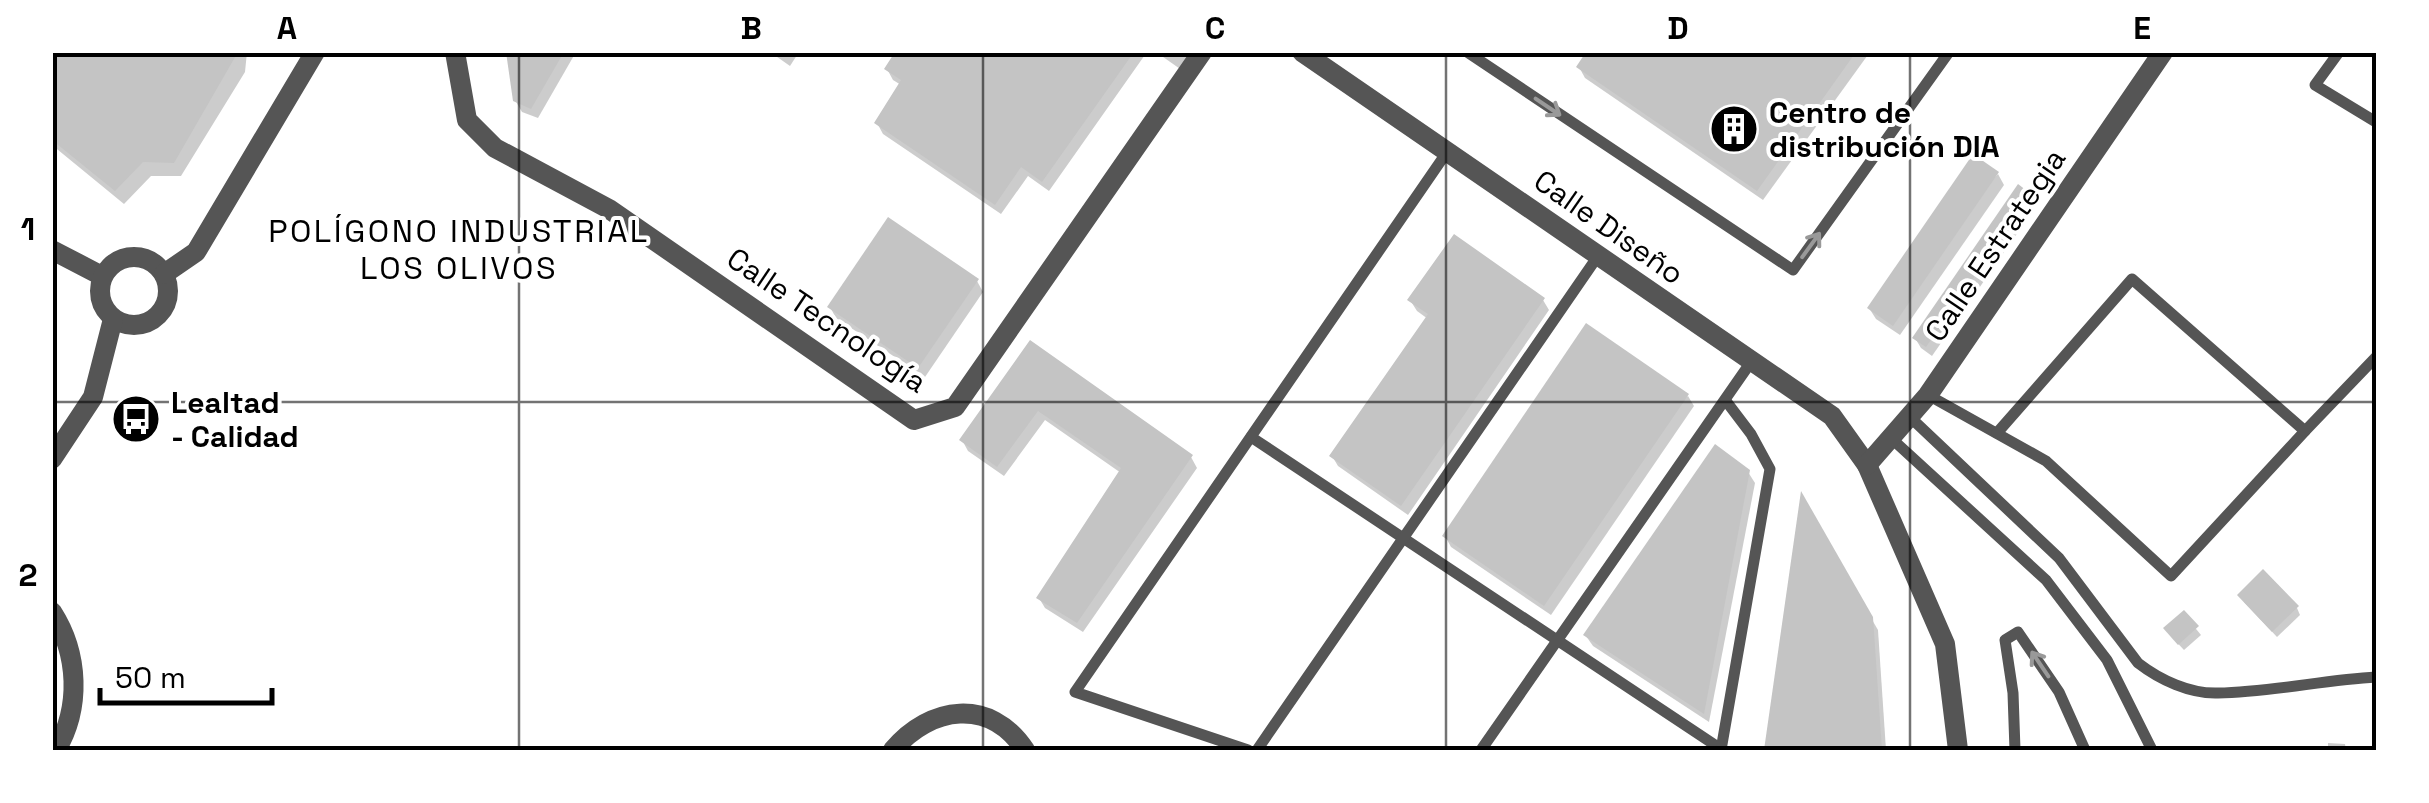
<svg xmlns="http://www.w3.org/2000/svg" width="2429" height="803" font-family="'Space Grotesk',sans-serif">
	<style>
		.shadow { fill: #0003 }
		.building { fill: #c4c4c4 }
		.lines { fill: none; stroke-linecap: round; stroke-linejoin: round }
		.service { stroke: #555; stroke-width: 11 }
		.minor { stroke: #555; stroke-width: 20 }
		.oneway { stroke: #999 }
		.grid { fill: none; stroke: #000; stroke-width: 2.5; stroke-opacity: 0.55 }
		.labels { text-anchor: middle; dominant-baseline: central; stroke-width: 8; stroke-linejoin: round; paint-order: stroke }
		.poi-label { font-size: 30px; font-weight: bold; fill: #000; stroke: #fff; text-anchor: start }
		.street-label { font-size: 30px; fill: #000; stroke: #fff }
		.neighbourhood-label { font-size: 32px; letter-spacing: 2.5px; fill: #000; stroke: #fff }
		.neatline { fill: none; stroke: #000; stroke-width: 4 }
		.grid-label { font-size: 32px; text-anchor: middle; font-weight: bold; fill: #000 }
	</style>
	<rect width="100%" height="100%" fill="#fff"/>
	<!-- shadow -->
	<g class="shadow">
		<path d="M52 52H247L245 72 181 176H151L124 204 52 145Z"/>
		<path d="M508 52H576L538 118 522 112 515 100Z"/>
		<path d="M770 52H799L790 66Z"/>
		<path d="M898 52H1147L1049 191 1028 176 1001 214 883 134 877 123 901 85 893 80 887 69Z"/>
		<path d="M1156 52H1196L1183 71Z"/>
		<path d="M1589 52H1870L1763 200 1585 78 1579 67Z"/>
		<path d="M1998 174 2004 185 1900 335 1876 319 1869 308Z"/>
		<path d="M2030 195 2036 206 1932 356 1921 348 1915 338Z"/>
		<path d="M977 281 983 292 925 377 836 318 830 307Z"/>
		<path d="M1410 300H1543L1549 310 1408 515 1338 466 1332 456 1428 319 1417 311Z"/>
		<path d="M1030 344 1191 457 1197 468 1083 632 1045 608 1039 598 1121 473 1045 420 1004 476 968 451 962 440Z"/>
		<path d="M1688 396 1694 406 1551 615 1451 547 1445 536Z"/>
		<path d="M1748 472 1755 483 1709 722 1593 646 1586 636Z"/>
		<path d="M1802 499 1878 630 1886 750H1766Z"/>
		<path d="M2244 602 2297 608 2300 615 2277 637Z"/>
		<path d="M2183 613 2201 635 2184 650 2170 635Z"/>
		<path d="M2328 743 2345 744 2346 750H2328Z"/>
	</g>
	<!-- building -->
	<g class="building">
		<path d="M52 52H238L174 163 143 162 115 191 52 140Z"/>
		<path d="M506 52H564L531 109 513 101Z"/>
		<path d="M895 52H1134L1042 182 1021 167 995 205 874 123 901 80 884 69Z"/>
		<path d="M1586 52H1856L1757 191 1576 67Z"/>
		<path d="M1973 154 1999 172 1893 326 1867 308Z"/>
		<path d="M2018 184 2031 194 1926 347 1912 338Z"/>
		<path d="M888 217 979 279 918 368 827 307Z"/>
		<path d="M1454 234 1545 298 1401 506 1329 456 1428 314 1407 300Z"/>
		<path d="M1586 323 1689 394 1544 606 1442 536Z"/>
		<path d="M1030 340 1193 455 1077 623 1036 598 1121 468 1038 411 997 467 959 440Z"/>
		<path d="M1715 444 1750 470 1704 714 1583 635Z"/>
		<path d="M1801 491 1873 617 1882 750H1764Z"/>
		<path d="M2263 569 2299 606 2272 632 2237 595Z"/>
		<path d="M2184 610 2199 626 2178 645 2163 628Z"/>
	</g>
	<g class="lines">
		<!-- service -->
		<g class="service">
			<path d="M1467 52 1793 270 1949 52"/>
			<path d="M2339 52 2315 85 2376 122"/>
			<path d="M1928 395 2046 461 2171 576 2305 431"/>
			<path d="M1911 418 2059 558 2138 663C2160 680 2190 694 2218 693 2271 692 2324 680 2376 677"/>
			<path d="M1997 433 2132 279 2305 431 2376 357"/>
			<path d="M1251 437 1721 749"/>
			<path d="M1892 439 2046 580 2107 660 2152 750"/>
			<path d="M1248 750 1075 692 1447 152"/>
			<path d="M1257 750 1598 256"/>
			<path d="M1481 750 1751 362"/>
			<path d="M1721 750 1770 469 1751 434 1726 401"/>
			<path d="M2015 750 2013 693 2005 640 2018 632 2059 692 2085 750"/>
		</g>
		<!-- minor -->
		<g class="minor">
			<path d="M455 52 467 120 495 148 609 209 914 420 955 407 1202 52"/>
			<path d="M1302 52 1832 416 1867 465 1945 644 1958 750"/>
			<path d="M52 250 102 276"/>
			<circle cx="134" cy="291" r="34"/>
			<path d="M164 274 196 252 315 52"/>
			<path d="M52 459 93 397 113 319"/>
			<path d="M1867 465 1928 395 2163 52"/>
			<path d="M52 612C79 654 81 708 56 750"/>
			<path d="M893 750C930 706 990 697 1025 750"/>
		</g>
	</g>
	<!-- one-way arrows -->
	<defs><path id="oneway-shaft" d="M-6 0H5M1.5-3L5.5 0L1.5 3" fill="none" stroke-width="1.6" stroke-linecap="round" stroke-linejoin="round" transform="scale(2.5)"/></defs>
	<g class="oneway">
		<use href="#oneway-shaft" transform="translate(1548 107) rotate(34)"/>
		<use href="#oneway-shaft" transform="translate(1811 245) rotate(-54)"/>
		<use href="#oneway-shaft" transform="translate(2040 664) rotate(-124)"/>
	</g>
	<!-- grid -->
	<path class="grid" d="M519 52V750M983 52V750M1446 52V750M1910 52V750M52 402H2376"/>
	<!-- icons -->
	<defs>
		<g id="building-disc" transform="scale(2.5)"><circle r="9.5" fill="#000" stroke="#fff"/><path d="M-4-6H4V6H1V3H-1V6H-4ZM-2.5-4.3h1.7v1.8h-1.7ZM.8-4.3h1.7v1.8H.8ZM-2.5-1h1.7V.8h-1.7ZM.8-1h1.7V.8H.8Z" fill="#fff"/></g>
		<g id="bus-disc" transform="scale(2.5)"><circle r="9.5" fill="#000" stroke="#fff"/><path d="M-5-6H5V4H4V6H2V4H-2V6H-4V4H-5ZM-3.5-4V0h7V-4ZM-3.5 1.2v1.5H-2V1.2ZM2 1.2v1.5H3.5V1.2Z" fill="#fff"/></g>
	</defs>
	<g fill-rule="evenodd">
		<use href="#building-disc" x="1734" y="129"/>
		<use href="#bus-disc" x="136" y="419"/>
	</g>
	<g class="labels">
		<!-- poi labels -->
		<g class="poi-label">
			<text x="1769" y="112">Centro de<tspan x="1769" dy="34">distribución DIA</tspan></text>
			<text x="171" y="402">Lealtad<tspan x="171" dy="34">- Calidad</tspan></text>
		</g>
		<!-- street labels -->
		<g class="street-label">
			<text transform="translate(1609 227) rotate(35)">Calle Diseño</text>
			<text transform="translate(1995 245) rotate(-56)">Calle Estrategia</text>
			<text transform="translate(827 320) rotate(34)">Calle Tecnología</text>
		</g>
		<!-- neighbourhood labels -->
		<g class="neighbourhood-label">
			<text x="459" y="231">POLÍGONO INDUSTRIAL<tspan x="459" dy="37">LOS OLIVOS</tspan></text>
		</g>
	</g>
	<!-- border -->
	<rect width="2429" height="803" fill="none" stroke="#ffffff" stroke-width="110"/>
	<!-- scale -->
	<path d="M100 688v15h172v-15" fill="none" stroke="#000000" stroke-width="5"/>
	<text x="115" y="688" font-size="30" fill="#000000" stroke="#ffffff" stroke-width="8" paint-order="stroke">50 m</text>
	<rect x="55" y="55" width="2319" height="693" class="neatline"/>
	<g class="grid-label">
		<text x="287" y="39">A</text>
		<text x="751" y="39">B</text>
		<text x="1215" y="39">C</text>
		<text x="1678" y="39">D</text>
		<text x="2142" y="39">E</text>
		<text x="28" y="240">1</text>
		<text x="28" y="586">2</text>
	</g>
</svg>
